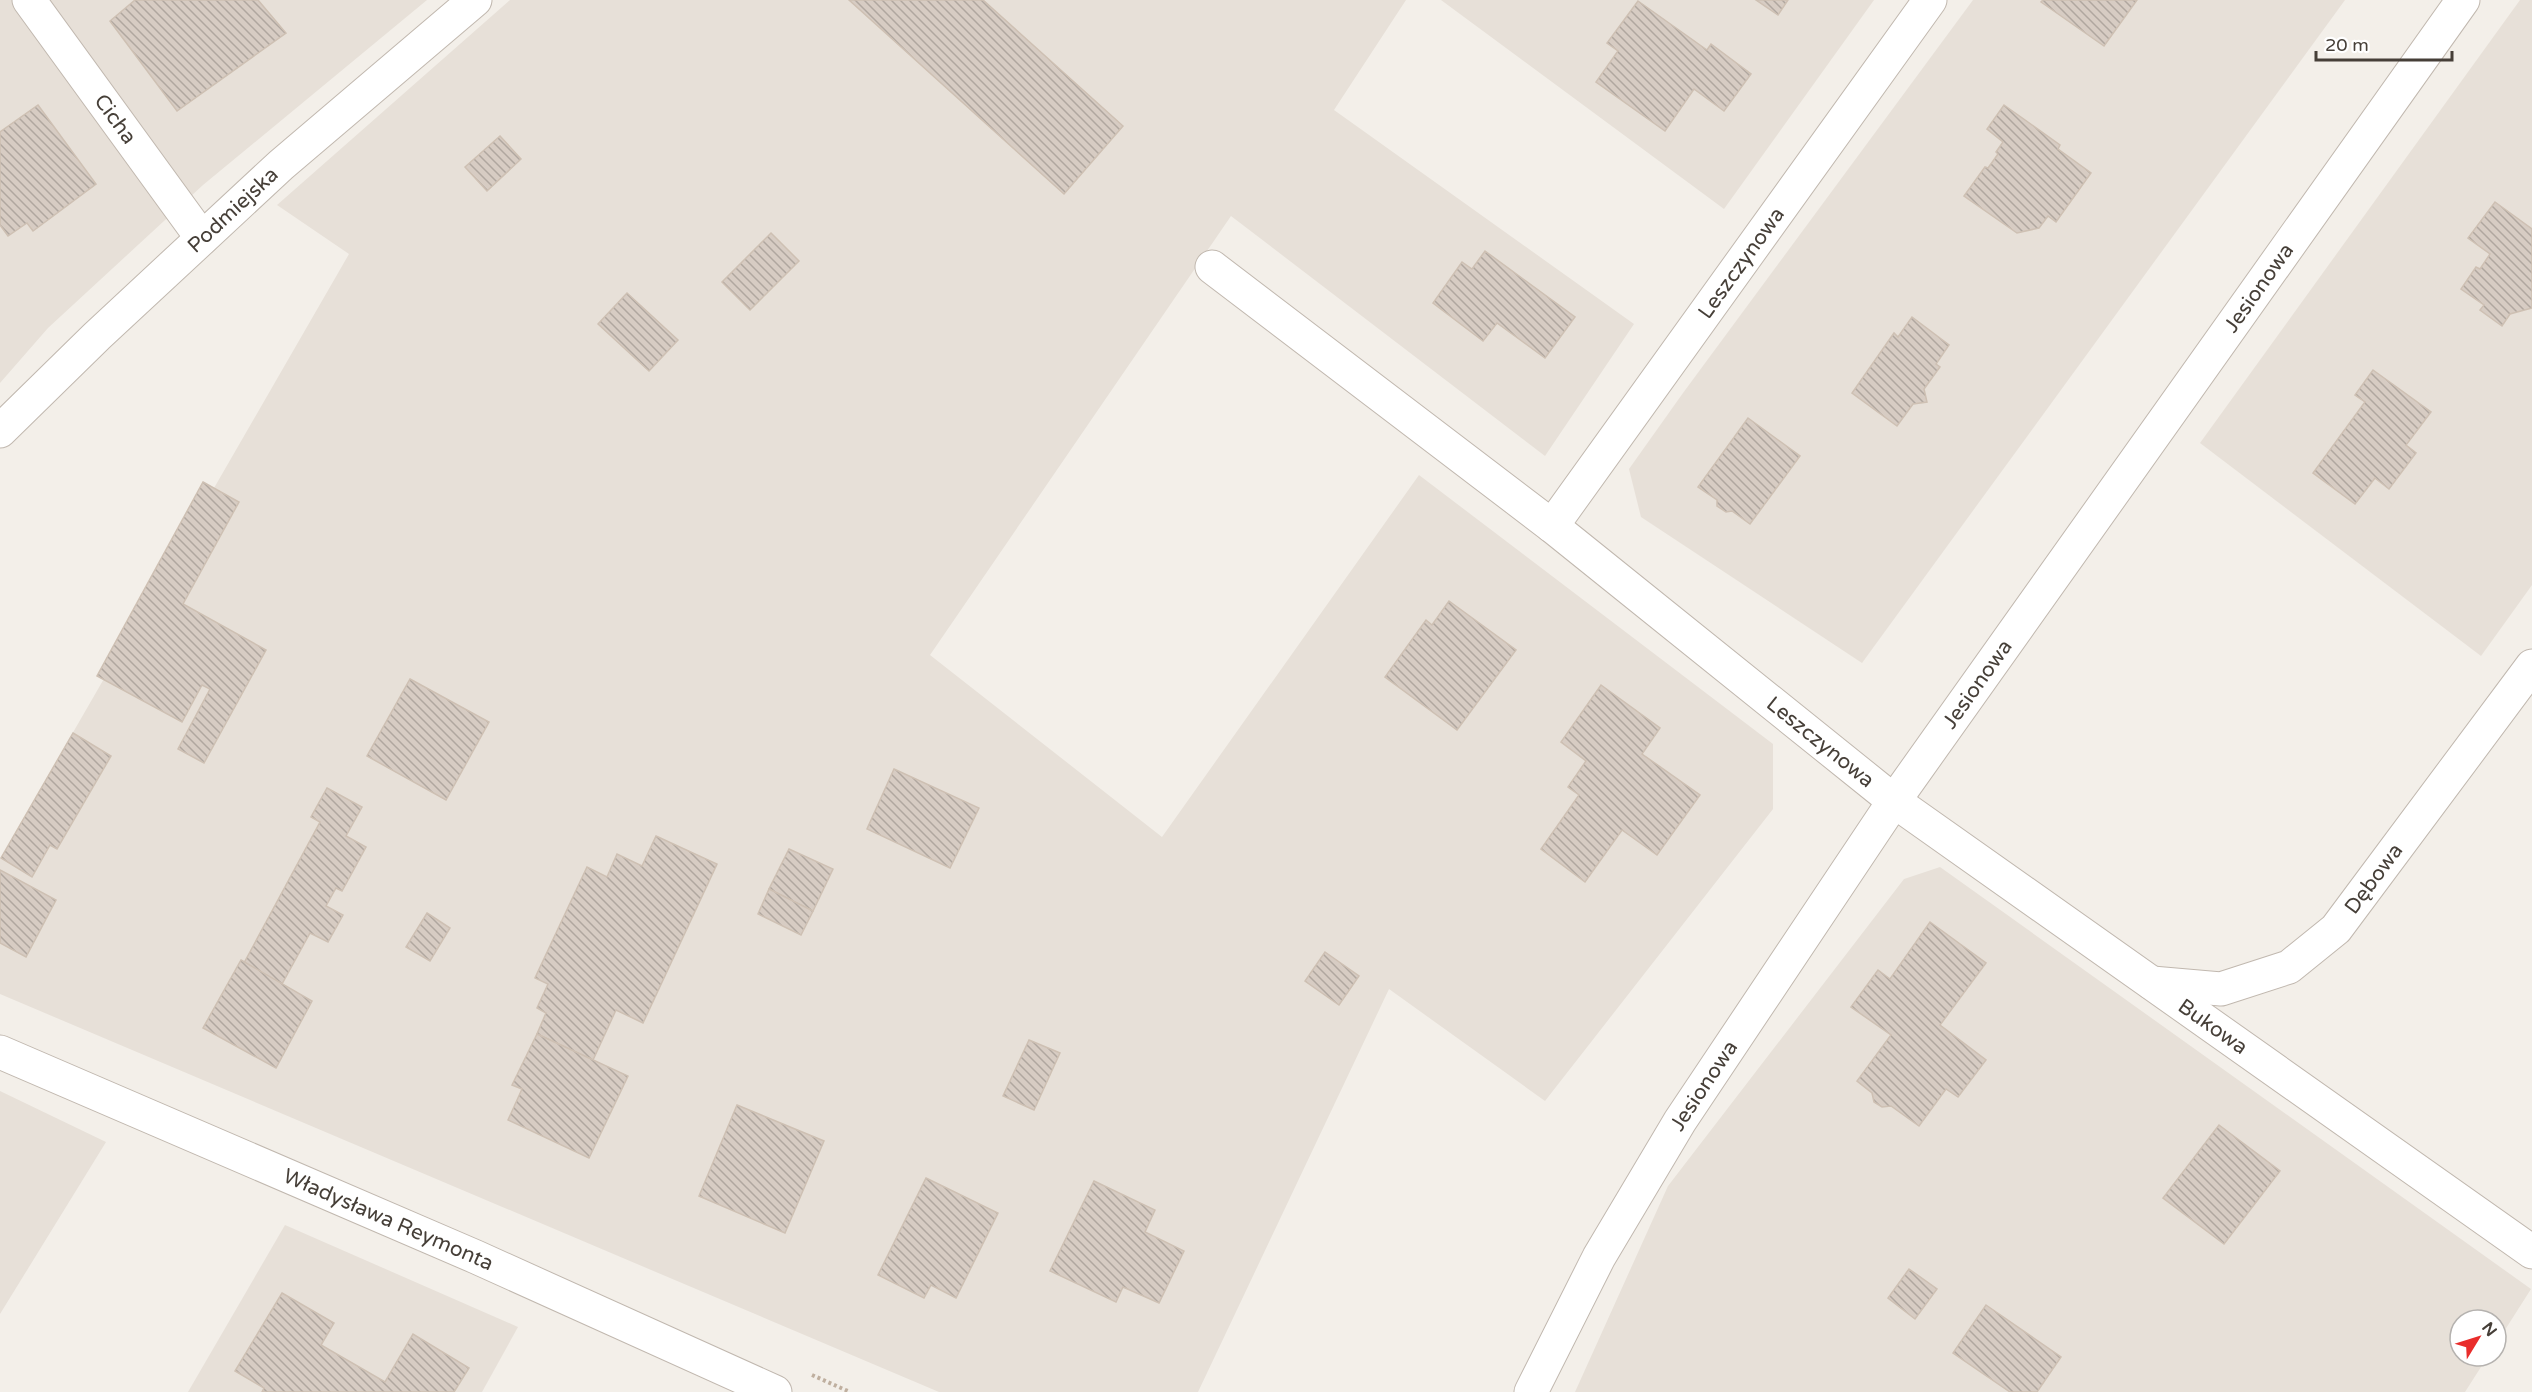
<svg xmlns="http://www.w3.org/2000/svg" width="2532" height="1392" font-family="'Varela Round',sans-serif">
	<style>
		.residential { fill: #e7e0d8 }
		.building { fill: url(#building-back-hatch); stroke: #cec0b3; stroke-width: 1.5 }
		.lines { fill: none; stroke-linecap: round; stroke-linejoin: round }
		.minor-casing { stroke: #c1b8af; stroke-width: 35 }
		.path { stroke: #bfaf9f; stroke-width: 4; stroke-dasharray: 3 3; stroke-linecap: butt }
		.minor { stroke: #fff; stroke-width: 33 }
		.labels { text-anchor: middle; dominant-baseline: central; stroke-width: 5; stroke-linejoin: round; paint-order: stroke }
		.street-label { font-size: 21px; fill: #463f38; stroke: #fff }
	</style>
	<defs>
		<pattern id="building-back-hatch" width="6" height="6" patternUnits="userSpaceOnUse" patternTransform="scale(1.5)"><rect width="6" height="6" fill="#d7ccc3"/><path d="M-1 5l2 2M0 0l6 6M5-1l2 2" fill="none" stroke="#b0a79f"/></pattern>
	</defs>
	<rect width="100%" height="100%" fill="#f3efe9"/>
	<!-- residential -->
	<g class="residential">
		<path d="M0 0H427L203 185 48 328 0 383Z"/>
		<path d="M510 0H1406L1334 110 1634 324 1545 456 1231 216 930 655 1162 837 1419 475 1773 744V809L1545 1101 1389 989 1198 1392H939L0 994V859L349 254 277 205Z"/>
		<path d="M1441 0H1874L1724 209Z"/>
		<path d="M1973 0H2345L1862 663 1641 517 1629 469 1683 393Z"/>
		<path d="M2520 0H2532V585L2481 656 2200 443Z"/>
		<path d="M1940 867 2531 1289 2496 1344V1320H2460V1356H2488L2465 1392H1575L1668 1186 1904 879Z"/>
		<path d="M0 1091 106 1142 0 1314Z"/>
		<path d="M285 1225 518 1327 482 1392H188Z"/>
	</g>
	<!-- building -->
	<g class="building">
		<path d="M135 0H258L286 33 177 111 110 21Z"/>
		<path d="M849 0H983L1123 126 1064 194Z"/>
		<path d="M1756 0H1788L1778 15Z"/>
		<path d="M2043 0H2137L2104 46 2041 2Z"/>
		<path d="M1638 1 1707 50 1711 44 1751 74 1724 111 1694 89 1665 131 1596 82 1618 51 1607 43Z"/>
		<path d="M38 105 96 184 33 231 27 223 8 236 0 225V132Z"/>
		<path d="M2004 105 2060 145 2058 149 2091 173 2056 222 2048 216 2039 228 2017 233 1964 196 1985 167 1988 168 1998 154 1996 152 2003 142 1987 129Z"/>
		<path d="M500 136 521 159 487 191 465 167Z"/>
		<path d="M2495 202 2532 229V308L2510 314 2502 326 2480 310 2484 305 2461 289 2476 267 2480 269 2490 254 2468 238Z"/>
		<path d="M771 233 799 261 750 310 722 282Z"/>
		<path d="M1485 251 1575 317 1545 358 1497 323 1483 341 1433 303 1462 262 1472 269Z"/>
		<path d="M627 293 678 340 649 371 598 324Z"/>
		<path d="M1912 317 1949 345 1936 364 1940 367 1924 389 1927 402 1913 404 1897 426 1852 393 1894 333 1898 337Z"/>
		<path d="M2373 370 2431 412 2406 445 2416 453 2389 489 2375 478 2355 504 2313 473 2365 402 2355 395Z"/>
		<path d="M1748 418 1800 456 1750 524 1732 511 1726 512 1717 506V500L1698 487Z"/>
		<path d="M203 482 239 502 183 604 266 650 204 763 178 749 210 689 202 685 182 722 97 676Z"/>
		<path d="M1449 601 1516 650 1457 730 1385 677 1426 620 1432 625Z"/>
		<path d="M410 679 489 722 446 800 367 756Z"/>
		<path d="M1601 685 1660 728 1642 754 1700 795 1657 855 1622 830 1585 882 1541 849 1579 795 1568 787 1586 761 1561 742Z"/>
		<path d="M73 733 111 756 57 849 50 845 32 877 1 858Z"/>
		<path d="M894 769 979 808 950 868 867 829Z"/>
		<path d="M327 788 362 807 346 836 366 847 342 891 336 888 326 906 343 915 328 942 310 933 282 984 244 963 320 822 311 817Z"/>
		<path d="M656 836 717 864 643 1023 616 1010 593 1060 537 1034 546 1013 537 1008 548 984 535 978 587 867 607 877 617 854 642 866Z"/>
		<path d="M789 849 833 869 813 911 769 889Z"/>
		<path d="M0 870 56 900 26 957 0 943Z"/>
		<path d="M769 889 813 911 801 935 758 914Z"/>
		<path d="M427 913 450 928 430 961 406 947Z"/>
		<path d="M1930 922 1986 963 1940 1025 1986 1060 1958 1097 1946 1089 1919 1126 1891 1106 1882 1107 1874 1102 1872 1093 1857 1081 1891 1035 1851 1007 1878 970 1890 979Z"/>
		<path d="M1325 952 1359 976 1339 1005 1305 981Z"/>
		<path d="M241 960 312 1001 276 1068 203 1028Z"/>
		<path d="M537 1034 628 1076 589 1158 508 1120 522 1089 512 1085Z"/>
		<path d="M1029 1040 1060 1053 1034 1110 1003 1096Z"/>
		<path d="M737 1105 824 1141 785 1233 699 1196Z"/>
		<path d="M2219 1125 2280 1171 2224 1244 2163 1198Z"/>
		<path d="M926 1178 998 1213 956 1298 931 1285 924 1298 878 1275Z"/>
		<path d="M1094 1181 1155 1210 1145 1232 1184 1251 1159 1303 1123 1287 1116 1302 1050 1271Z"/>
		<path d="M1909 1269 1937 1289 1915 1319 1888 1298Z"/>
		<path d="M282 1293 334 1323 321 1345 385 1382 413 1334 469 1368 454 1392H262L264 1388 235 1371Z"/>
		<path d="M1986 1305 2061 1357 2037 1392H2010L1953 1353Z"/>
	</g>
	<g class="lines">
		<!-- minor casing -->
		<g class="minor-casing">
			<g id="minor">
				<path id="s1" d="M29 0 202 238"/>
				<path id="s2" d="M1212 267 1552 526 1894 801 2532 1252"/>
				<path id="s3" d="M0 431 97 336 281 165 475 0"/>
				<path id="s4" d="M1552 526 1930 0"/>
				<path id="s5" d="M2152 983 2221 989 2289 967 2336 929 2532 666"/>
				<path id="s6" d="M0 1052 476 1257 775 1392"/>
				<path id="s7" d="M1531 1392 1599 1257 1680 1121 1894 801 2463 0"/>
			</g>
		</g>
		<!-- path -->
		<path class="path" d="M812 1375 850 1392"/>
		<!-- minor -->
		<use href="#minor" class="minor"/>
	</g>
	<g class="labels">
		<!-- street labels -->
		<g class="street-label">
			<text stroke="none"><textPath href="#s1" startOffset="147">Cicha</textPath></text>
			<text stroke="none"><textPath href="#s3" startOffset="321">Podmiejska</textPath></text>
			<text stroke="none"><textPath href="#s4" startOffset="324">Leszczynowa</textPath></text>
			<text stroke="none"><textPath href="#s7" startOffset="1324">Jesionowa</textPath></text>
			<text stroke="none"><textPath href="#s7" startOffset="838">Jesionowa</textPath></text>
			<text stroke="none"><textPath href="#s2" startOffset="772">Leszczynowa</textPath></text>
			<text stroke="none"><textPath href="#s5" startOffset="264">Dębowa</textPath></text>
			<text stroke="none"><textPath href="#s2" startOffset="1257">Bukowa</textPath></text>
			<text stroke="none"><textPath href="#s7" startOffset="352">Jesionowa</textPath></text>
			<text stroke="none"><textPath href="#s6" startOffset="423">Władysława Reymonta</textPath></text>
		</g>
	</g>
	<!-- north arrow -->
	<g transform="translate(2478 1338) rotate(52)"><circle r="28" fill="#ffffff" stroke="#b5b2af" stroke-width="1.5"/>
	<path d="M0-4.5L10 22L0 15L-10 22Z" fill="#e92d2b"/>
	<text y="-9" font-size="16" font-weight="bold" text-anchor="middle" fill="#463f38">N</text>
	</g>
	<!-- scale -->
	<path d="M2316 51v9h136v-9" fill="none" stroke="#463f38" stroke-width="3"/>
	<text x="2325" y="51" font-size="18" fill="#463f38" stroke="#ffffff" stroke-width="4.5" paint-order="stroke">20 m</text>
</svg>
